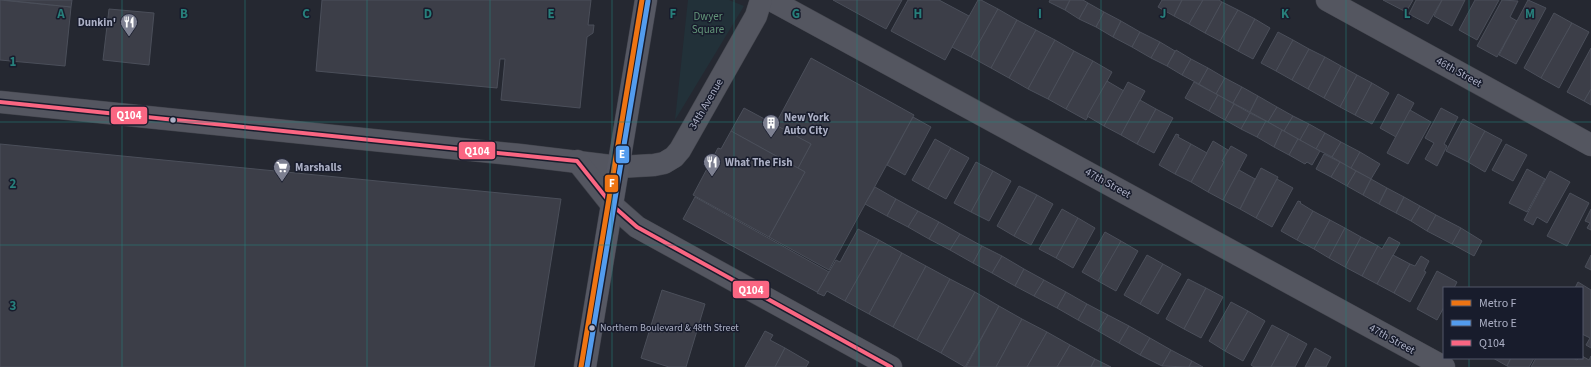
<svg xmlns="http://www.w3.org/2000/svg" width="1591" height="367" font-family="'Source Sans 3',sans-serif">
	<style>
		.green { fill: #223139 }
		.building { fill: #3c3e48; stroke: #4b4f5a }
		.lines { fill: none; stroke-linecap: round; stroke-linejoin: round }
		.minor-casing { stroke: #41434b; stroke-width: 23 }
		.major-casing { stroke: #42444e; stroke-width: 23 }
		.minor { stroke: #545660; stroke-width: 22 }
		.major { stroke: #565863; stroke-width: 22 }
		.bus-1-casing { stroke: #181c2c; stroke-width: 7 }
		.bus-1 { stroke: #fa6682; stroke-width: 4 }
		.metro-1-casing { stroke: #181c2c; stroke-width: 8 }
		.metro-2-casing { stroke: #181c2c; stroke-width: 8 }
		.metro-1 { stroke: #ee7413; stroke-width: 5 }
		.metro-2 { stroke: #539cee; stroke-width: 5 }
		.grid { fill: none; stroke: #277f7b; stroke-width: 1; stroke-opacity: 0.55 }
		.bus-dot { fill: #acb0c5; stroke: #181c2c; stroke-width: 1.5 }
		.labels { text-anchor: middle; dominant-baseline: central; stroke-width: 3; stroke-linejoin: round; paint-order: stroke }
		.bus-label { font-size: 10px; fill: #acb0c5; stroke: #181c2c; text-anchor: start }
		.park-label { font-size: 11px; fill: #63967a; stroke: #181c2c }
		.poi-label { font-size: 11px; font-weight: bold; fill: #acb0c5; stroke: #181c2c; text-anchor: start }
		.street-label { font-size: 11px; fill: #acb0c5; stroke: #181c2c }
		.grid-label { font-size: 13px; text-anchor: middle; font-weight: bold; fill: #277f7b; stroke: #181c2c; stroke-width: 3; stroke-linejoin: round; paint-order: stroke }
		.line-badge { stroke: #181c2c; stroke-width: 1.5 }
		.badge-label { font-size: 11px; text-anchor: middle; font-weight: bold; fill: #fff }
	</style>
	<rect width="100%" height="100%" fill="#252831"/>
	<!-- green -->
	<path class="green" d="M688 0H729L744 6 675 120Z"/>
	<!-- building -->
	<g class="building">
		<path d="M0 0 71 7 65 66 0 60Z"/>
		<path d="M4 0H72L71 7Z"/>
		<path d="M322 0H591L588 25H594L593 33 587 37 580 108 501 100 505 59H500L497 88 316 71Z"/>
		<path d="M833 0H902L886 29Z"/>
		<path d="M908 0H939L969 16 945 60 891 31Z"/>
		<path d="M978 0H981L998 9 971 57 952 47Z"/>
		<path d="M1050 0H1070L1065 10 1049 2Z"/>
		<path d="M1070 0H1083L1088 3 1079 19 1065 10Z"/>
		<path d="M1162 0H1182L1174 16 1158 7Z"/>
		<path d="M1182 0H1203L1189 24 1174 16Z"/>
		<path d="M1203 0H1219L1222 2 1205 33 1189 24Z"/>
		<path d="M1383 0H1413L1406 12Z"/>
		<path d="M1416 0H1442L1428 24 1409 14Z"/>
		<path d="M1442 0H1465L1452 26 1434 16Z"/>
		<path d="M1475 0H1499L1477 40 1459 30Z"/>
		<path d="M1502 0 1518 1 1510 17 1517 21 1497 57 1477 46Z"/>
		<path d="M1528 0 1546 8 1516 64 1499 55Z"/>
		<path d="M1222 2 1238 10 1220 41 1205 33Z"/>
		<path d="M1088 3 1104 12 1096 27 1079 19Z"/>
		<path d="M109 9 154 13 149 65 103 60Z"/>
		<path d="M998 9 1017 20 991 68 971 57Z"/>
		<path d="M1238 10 1255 19 1238 51 1220 41Z"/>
		<path d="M1104 12 1121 21 1113 37 1096 27Z"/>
		<path d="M1554 13 1572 23 1541 78 1524 68Z"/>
		<path d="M1255 19 1270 28 1253 59 1238 51Z"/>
		<path d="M1017 20 1036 30 1009 78 991 68Z"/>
		<path d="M1121 21 1140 32 1132 47 1113 37Z"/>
		<path d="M1572 23 1589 32 1559 88 1541 78Z"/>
		<path d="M1036 30 1055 40 1028 89 1009 78Z"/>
		<path d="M1140 32 1160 42 1151 58 1132 47Z"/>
		<path d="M1278 32 1293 40 1276 71 1261 63Z"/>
		<path d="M1055 40 1074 51 1048 99 1028 89Z"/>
		<path d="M1293 40 1309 49 1292 80 1276 71Z"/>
		<path d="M1160 42 1175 51 1167 66 1151 58Z"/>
		<path d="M1591 48V89L1584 101 1567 92Z"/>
		<path d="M1309 49 1325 57 1308 89 1292 80Z"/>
		<path d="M1176 50 1191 59 1182 75 1167 66Z"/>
		<path d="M1074 51 1093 61 1066 109 1048 99Z"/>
		<path d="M1325 57 1341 66 1324 98 1308 89Z"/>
		<path d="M811 58 914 115 829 270 769 237 805 172 798 168 811 144 775 125Z"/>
		<path d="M1191 59 1208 68 1199 84 1182 75Z"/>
		<path d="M1093 61 1112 72 1086 120 1066 109Z"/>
		<path d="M1341 66 1357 75 1340 107 1324 98Z"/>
		<path d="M1208 68 1225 78 1216 94 1199 84Z"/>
		<path d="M1357 75 1372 83 1355 115 1340 107Z"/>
		<path d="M1225 78 1242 87 1233 103 1216 94Z"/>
		<path d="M1107 81 1124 91 1104 126 1087 116Z"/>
		<path d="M1128 82 1145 91 1121 135 1104 126Z"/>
		<path d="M1194 82 1218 95 1209 111 1185 98Z"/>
		<path d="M1372 83 1389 93 1372 124 1355 115Z"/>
		<path d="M1242 87 1258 96 1250 112 1233 103Z"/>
		<path d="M1591 89V105L1584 101Z"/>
		<path d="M1398 94 1414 103 1396 137 1380 128Z"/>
		<path d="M1218 95 1234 104 1225 120 1209 111Z"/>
		<path d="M1258 96 1277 107 1268 122 1250 112Z"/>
		<path d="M1140 100 1156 109 1137 144 1121 135Z"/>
		<path d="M1234 104 1250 113 1241 129 1225 120Z"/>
		<path d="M1277 107 1293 116 1284 131 1268 122Z"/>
		<path d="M744 108 811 144 798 168 731 131Z"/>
		<path d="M1441 108 1458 117 1444 144 1447 146 1437 166 1425 159 1434 143 1425 138Z"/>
		<path d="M1156 109 1173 118 1154 153 1137 144Z"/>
		<path d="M1410 110 1431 122 1408 164 1387 153Z"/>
		<path d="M1250 113 1266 121 1257 137 1241 129Z"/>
		<path d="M1293 116 1309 124 1300 140 1284 131Z"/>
		<path d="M913 117 931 127 905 175 887 165Z"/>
		<path d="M1463 119 1485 131 1468 162 1446 151Z"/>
		<path d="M1266 121 1282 130 1274 147 1257 137Z"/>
		<path d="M1309 124 1325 133 1316 149 1300 140Z"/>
		<path d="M1282 130 1298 139 1289 155 1274 147Z"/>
		<path d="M731 131 805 172 769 237 693 195 718 148 721 149Z"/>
		<path d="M1485 131 1502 140 1485 172 1468 162Z"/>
		<path d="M1325 133 1341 142 1332 157 1316 149Z"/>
		<path d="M1176 134 1179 135 1178 137 1191 144 1175 174 1159 165Z"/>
		<path d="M935 139 951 148 928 189 912 180Z"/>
		<path d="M1298 139 1320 151 1312 165 1307 162 1305 164 1289 155Z"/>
		<path d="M1213 141 1228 150 1222 161 1224 162 1208 192 1191 182Z"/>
		<path d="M1341 142 1360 152 1351 168 1332 157Z"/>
		<path d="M0 144 561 199 534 367H0Z"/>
		<path d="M1191 144 1207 153 1191 182 1175 174Z"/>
		<path d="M1506 144 1527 155 1513 181 1492 170Z"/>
		<path d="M1231 146 1247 155 1223 200 1208 192 1224 162 1222 161Z"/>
		<path d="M951 148 969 158 946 199 928 189Z"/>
		<path d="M1360 152 1380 164 1371 179 1351 168Z"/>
		<path d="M1324 154 1340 162 1331 177 1316 169Z"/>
		<path d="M976 162 993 171 971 212 954 203Z"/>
		<path d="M1340 162 1356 171 1347 186 1331 177Z"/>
		<path d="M1261 168 1278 177 1256 218 1240 209Z"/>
		<path d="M1527 169 1545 179 1527 212 1509 203Z"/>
		<path d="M1239 170 1255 179 1240 209 1223 200Z"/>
		<path d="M993 171 1011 181 989 221 971 212Z"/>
		<path d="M1356 171 1371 179 1363 195 1347 186Z"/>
		<path d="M1550 171 1570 182 1547 223 1537 217 1533 225 1524 220Z"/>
		<path d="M1277 179 1293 188 1272 227 1256 218Z"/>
		<path d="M1371 179 1387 188 1379 204 1363 195Z"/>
		<path d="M1019 186 1037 195 1014 236 997 226Z"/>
		<path d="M875 187 896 199 887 216 865 204Z"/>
		<path d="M1387 188 1404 197 1396 213 1379 204Z"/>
		<path d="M1570 193 1589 203 1567 246 1547 236Z"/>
		<path d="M1037 195 1053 204 1031 245 1014 236Z"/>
		<path d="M695 197 829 272 821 287 817 292 683 219Z"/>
		<path d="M1404 197 1420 206 1411 221 1396 213Z"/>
		<path d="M896 199 918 211 908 227 887 216Z"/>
		<path d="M1298 201 1301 202 1300 203 1313 211 1297 240 1281 231Z"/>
		<path d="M1420 206 1436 215 1427 231 1411 221Z"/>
		<path d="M1062 209 1078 218 1056 258 1039 249Z"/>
		<path d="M1591 209V230L1587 228 1590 223 1585 221Z"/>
		<path d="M918 211 939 222 929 239 908 227Z"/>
		<path d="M1313 211 1330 220 1314 249 1297 240Z"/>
		<path d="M1436 215 1461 228 1452 244 1427 231Z"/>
		<path d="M1078 218 1095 228 1073 268 1056 258Z"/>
		<path d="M1330 220 1345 228 1329 258 1314 249Z"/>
		<path d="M939 222 960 234 950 250 929 239Z"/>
		<path d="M1345 228 1361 237 1345 267 1329 258Z"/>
		<path d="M1461 228 1482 241 1474 256 1452 244Z"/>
		<path d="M858 229 879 240 845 301 827 291 824 296 817 293 836 260 840 262Z"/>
		<path d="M1105 232 1121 241 1098 281 1082 272Z"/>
		<path d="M960 234 982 246 973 263 950 250Z"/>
		<path d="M1361 237 1378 246 1362 276 1345 267Z"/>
		<path d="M1389 237 1400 243 1377 284 1362 276 1378 246 1382 249Z"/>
		<path d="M879 240 902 253 869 314 845 301Z"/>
		<path d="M1121 241 1138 251 1116 291 1098 281Z"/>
		<path d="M982 246 1002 256 992 273 973 263Z"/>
		<path d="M902 253 926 266 893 327 869 314Z"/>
		<path d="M1147 255 1163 264 1140 304 1124 295Z"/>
		<path d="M1393 255 1410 264 1394 293 1377 284Z"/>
		<path d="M1591 255V270L1585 267Z"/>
		<path d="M1002 256 1024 269 1015 286 992 273Z"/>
		<path d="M1421 256 1429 261 1424 271 1426 272 1410 302 1394 293 1410 264 1415 266Z"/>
		<path d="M1163 264 1181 274 1158 314 1140 304Z"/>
		<path d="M926 266 950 279 917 340 893 327Z"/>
		<path d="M1024 269 1044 280 1034 296 1015 286Z"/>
		<path d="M1437 271 1457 282 1454 288H1444V307L1437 320 1417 309Z"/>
		<path d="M950 279 975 292 941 353 917 340Z"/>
		<path d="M1188 279 1206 288 1184 329 1166 319Z"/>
		<path d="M1044 280 1066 292 1057 308 1034 296Z"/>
		<path d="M1578 282 1591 290V348L1586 345 1590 338 1582 334V288H1575Z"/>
		<path d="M1206 288 1223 297 1201 338 1184 329Z"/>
		<path d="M662 290 705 304 686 367H669L641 358Z"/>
		<path d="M975 292 999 306 965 367 941 353Z"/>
		<path d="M1066 292 1087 304 1078 320 1057 308Z"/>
		<path d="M1231 302 1248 311 1225 351 1209 341Z"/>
		<path d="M1087 304 1108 315 1098 331 1078 320Z"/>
		<path d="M999 306 1022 319 996 367H966Z"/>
		<path d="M1248 311 1265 321 1243 361 1225 351Z"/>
		<path d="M1108 315 1129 326 1119 343 1098 331Z"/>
		<path d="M1022 319 1047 332 1027 367H996Z"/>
		<path d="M1272 325 1289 334 1271 367H1254L1251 365Z"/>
		<path d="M1129 326 1150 338 1140 355 1119 343Z"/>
		<path d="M765 331 773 335 770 340 785 348 775 367H745Z"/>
		<path d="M1047 332 1070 345 1057 367H1027Z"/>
		<path d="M1289 334 1307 344 1295 367H1271Z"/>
		<path d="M1150 338 1171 350 1162 366 1140 355Z"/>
		<path d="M1070 345 1095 359 1091 367H1057Z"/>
		<path d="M785 348 809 362 806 367H775Z"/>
		<path d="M1315 348 1331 357 1326 367H1305Z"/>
		<path d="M1171 350 1192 361 1189 367 1162 366Z"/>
		<path d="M1582 356 1589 360 1591 356V367H1531L1536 358H1573L1577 360 1579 358H1582Z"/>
		<path d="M1493 358H1511L1507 366Z"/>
		<path d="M1511 358H1534L1529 367H1509L1507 366Z"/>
		<path d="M1095 359 1111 367H1091Z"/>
		<path d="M1192 361 1203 367H1189Z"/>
	</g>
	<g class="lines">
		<!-- minor casing -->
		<g class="minor-casing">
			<g id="minor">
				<path d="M771 0 1444 367"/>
				<path d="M1327 0 1591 145"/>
				<path d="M0 102 520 155 619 167 654 165 664 163 674 157 680 150 756 16 761 0"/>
				<path d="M577 161 612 205 637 227 891 367"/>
			</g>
		</g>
		<!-- major casing -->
		<g class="major-casing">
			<path id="major" d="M585 367 646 0"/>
		</g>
		<!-- minor -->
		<use href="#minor" class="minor"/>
		<!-- major -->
		<use href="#major" class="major"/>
		<!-- bus-1 casing -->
		<g class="bus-1-casing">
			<g id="bus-1">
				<path d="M0 102 577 161 612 205 637 227 891 367"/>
				<path d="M585 367 617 176"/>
			</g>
		</g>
		<!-- bus-1 -->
		<use href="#bus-1" class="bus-1"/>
		<!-- metro-1 casing -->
		<g class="metro-1-casing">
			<path id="metro-1" d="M581 367 642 0"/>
		</g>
		<!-- metro-2 casing -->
		<g class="metro-2-casing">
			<path id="metro-2" d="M587 367 648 1"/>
		</g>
		<!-- metro-1 -->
		<use href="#metro-1" class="metro-1"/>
		<!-- metro-2 -->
		<use href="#metro-2" class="metro-2"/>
	</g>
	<!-- grid -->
	<path class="grid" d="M122 0V367M245 0V367M367 0V367M490 0V367M612 0V367M734 0V367M857 0V367M979 0V367M1101 0V367M1224 0V367M1346 0V367M1469 0V288M0 122H1591M0 245H1591M1469 358V367"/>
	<!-- icons -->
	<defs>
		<g id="restaurant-pin" transform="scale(0.9)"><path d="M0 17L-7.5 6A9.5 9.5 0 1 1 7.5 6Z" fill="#7d8091" stroke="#181c2c"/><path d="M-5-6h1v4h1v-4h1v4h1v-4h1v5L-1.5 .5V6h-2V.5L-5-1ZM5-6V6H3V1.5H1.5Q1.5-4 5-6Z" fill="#fff"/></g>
		<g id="building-pin" transform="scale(0.9)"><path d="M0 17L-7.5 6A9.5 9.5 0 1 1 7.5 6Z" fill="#7d8091" stroke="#181c2c"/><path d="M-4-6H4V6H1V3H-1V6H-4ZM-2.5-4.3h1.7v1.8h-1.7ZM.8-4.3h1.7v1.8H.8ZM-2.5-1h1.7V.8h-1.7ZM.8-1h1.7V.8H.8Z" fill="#fff"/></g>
		<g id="supermarket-pin" transform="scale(0.9)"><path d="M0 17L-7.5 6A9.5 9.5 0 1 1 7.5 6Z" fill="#7d8091" stroke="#181c2c"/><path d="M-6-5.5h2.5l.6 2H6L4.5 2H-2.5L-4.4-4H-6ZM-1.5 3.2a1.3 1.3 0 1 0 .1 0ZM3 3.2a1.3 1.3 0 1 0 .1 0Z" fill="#fff"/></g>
	</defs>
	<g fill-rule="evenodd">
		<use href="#restaurant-pin" x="129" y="22"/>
		<use href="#building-pin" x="771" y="123"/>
		<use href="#restaurant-pin" x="712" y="162"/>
		<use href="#supermarket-pin" x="282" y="167"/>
	</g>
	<!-- markers -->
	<g class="bus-dot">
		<circle cx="173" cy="120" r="3.5"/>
		<circle cx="592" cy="328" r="3.5"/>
	</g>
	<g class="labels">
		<!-- bus labels -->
		<g class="bus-label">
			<text x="600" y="328">Northern Boulevard &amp; 48th Street</text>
		</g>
		<!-- park labels -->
		<g class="park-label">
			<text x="708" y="16">Dwyer<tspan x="708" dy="13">Square</tspan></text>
		</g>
		<!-- poi labels -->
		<g class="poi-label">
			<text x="116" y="22" text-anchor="end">Dunkin'</text>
			<text x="784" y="117">New York<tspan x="784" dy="13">Auto City</tspan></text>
			<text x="725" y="162">What The Fish</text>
			<text x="295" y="167">Marshalls</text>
		</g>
		<!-- street labels -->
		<g class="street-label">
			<text transform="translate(1459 72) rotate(29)">46th Street</text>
			<text transform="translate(706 104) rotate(-60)">34th Avenue</text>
			<text transform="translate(1108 183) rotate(29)">47th Street</text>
			<text transform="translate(1392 339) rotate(29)">47th Street</text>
		</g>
	</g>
	<g class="grid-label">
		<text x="61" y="18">A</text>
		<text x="184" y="18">B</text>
		<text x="306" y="18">C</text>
		<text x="428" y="18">D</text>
		<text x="551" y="18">E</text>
		<text x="673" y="18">F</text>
		<text x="796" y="18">G</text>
		<text x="918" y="18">H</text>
		<text x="1040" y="18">I</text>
		<text x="1163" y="18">J</text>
		<text x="1285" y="18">K</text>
		<text x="1407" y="18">L</text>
		<text x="1530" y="18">M</text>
		<text x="13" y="66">1</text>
		<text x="13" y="188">2</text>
		<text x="13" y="310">3</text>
	</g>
	<g class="line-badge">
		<rect x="110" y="106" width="38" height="19" rx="4" fill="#fa6682"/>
		<rect x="458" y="141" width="38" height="19" rx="4" fill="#fa6682"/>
		<rect x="615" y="145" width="15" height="19" rx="4" fill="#539cee"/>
		<rect x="604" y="174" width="15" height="19" rx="4" fill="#ee7413"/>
		<rect x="732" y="280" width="38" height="19" rx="4" fill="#fa6682"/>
	</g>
	<g class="badge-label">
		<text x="129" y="119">Q104</text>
		<text x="477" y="155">Q104</text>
		<text x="622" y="158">E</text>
		<text x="612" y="187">F</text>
		<text x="751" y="294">Q104</text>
	</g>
	<!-- legend -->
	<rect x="1443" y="287" width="140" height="72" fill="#181c2c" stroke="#535769"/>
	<rect x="1451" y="300" width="20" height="6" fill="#ee7413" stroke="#535769"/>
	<text x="1479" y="307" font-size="12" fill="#acb0c5">Metro F</text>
	<rect x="1451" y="320" width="20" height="6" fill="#539cee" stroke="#535769"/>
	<text x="1479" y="327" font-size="12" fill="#acb0c5">Metro E</text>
	<rect x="1451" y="340" width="20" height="6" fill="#fa6682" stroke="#535769"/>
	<text x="1479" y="347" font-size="12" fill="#acb0c5">Q104</text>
</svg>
